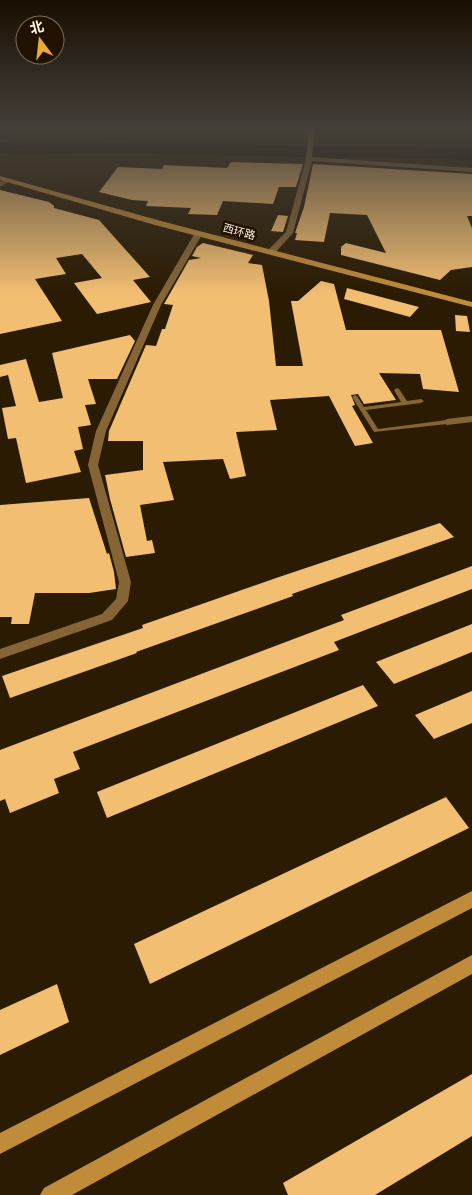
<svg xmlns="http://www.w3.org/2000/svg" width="472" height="1195" font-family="'Fira Sans','Noto Sans SC',sans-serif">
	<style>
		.water { fill: #120500 }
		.building { fill: #f2be72 }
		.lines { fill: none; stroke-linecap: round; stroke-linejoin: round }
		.lane { fill: #856535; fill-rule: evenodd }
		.street { fill: #856535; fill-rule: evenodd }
		.secondary { fill: #c08c3a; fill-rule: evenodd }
		.labels { text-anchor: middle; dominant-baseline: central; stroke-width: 5; stroke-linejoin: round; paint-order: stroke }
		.far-street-label { font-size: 11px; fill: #fef3e4; stroke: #211200 }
	</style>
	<rect width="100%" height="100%" fill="#2b1b02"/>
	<!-- water -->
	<path class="water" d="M0 142 19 145 111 143 472 148V160L360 157 354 156 353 158H342L131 153 14 154 0 153Z"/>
	<!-- building -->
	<g class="building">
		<path d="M231 162 303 164 296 187H279L273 204 223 201 217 215 188 214 191 208 146 206 148 201 132 200 99 192 118 167 162 169 164 165 227 168Z"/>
		<path d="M313 164 472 174V216H467L472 228V267L451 270 440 280 341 255V247L346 243 386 253 367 215 330 213 324 242 295 240 297 233H295L304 207Z"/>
		<path d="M0 190 49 202 54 206V208L99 220 150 277 133 280 151 302 97 314 74 283 102 278 82 254 56 258 66 274 35 279 62 321 0 334Z"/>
		<path d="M278 215 288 216 283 232 271 231Z"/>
		<path d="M203 243 253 255 248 263 262 265 269 301 276 366H303L291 301H298L321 281 334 284 346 330H441L459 392 423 389 420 374 379 373 396 400 364 404 358 394 351 395 355 405 352 406 373 443 355 446 329 396 270 400 277 430 236 432 246 476 230 479 223 459 163 462 174 500 140 505 147 541 152 540 155 553 126 557 110 499 105 475 143 470V441H108L109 431 146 345 156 346 162 329H165L173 305 164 304 189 260 201 258 192 256 197 247Z"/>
		<path d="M347 288 419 307 410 317 344 299Z"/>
		<path d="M455 315 467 316 470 332 456 331Z"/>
		<path d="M130 335 135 341 117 379H88L96 404 85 405 91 425 78 427 83 449 74 451 81 472 26 483 16 438 8 439 2 408 16 406 8 375 0 377V365L26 359 39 402 63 398 52 353Z"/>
		<path d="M89 498 107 554 109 553 114 572 116 589 89 593H35L29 624H11L12 617H0V505Z"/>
		<path d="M440 523 454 537 292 594 293 596 136 652 137 653 10 698 2 676 143 628 142 625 279 577Z"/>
		<path d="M472 566V589L334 642 339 650 73 752 80 769 54 779 59 793 10 813 5 799 0 801V750L344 620 341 615Z"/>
		<path d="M472 624V652L394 684 376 662Z"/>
		<path d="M363 685 378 706 107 818 97 792Z"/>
		<path d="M472 691V723L434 739 415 715Z"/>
		<path d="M446 797 469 828 150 984 134 944Z"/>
		<path d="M57 984 69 1022 0 1055V1010Z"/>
		<path d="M472 1074V1136L375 1195H288L283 1183Z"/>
	</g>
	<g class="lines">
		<!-- lane -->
		<path class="lane" d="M397 388 399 389 407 401 421 399 424 401 421 403 366 410 378 429 447 420 450 422 447 424 374 432 352 397 355 395 357 396 364 407 401 402 394 390Z"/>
		<!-- street -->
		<g class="street">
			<path d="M309 127H315L312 157 472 168V172L312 161 293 233 274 254H268V250L286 232 306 159Z"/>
			<path d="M6 179 11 180 0 187V182Z"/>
			<path d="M196 231 203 233 161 305 106 431 98 465 131 582 128 601 112 620 0 659V649L102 614 116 599 119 582 88 465 96 431 153 305Z"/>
			<path d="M472 416V422L447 425 442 422 447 419Z"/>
		</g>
		<!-- secondary -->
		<g class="secondary">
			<path d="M0 176 161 221 472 302V307L155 225 0 180Z"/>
			<path d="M472 891V908L0 1154V1133Z"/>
			<path d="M472 955V974L72 1195H40L44 1188Z"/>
		</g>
	</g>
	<!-- sky -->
	<linearGradient id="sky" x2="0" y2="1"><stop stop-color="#180f01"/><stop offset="0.43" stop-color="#443f39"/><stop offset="1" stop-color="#443f39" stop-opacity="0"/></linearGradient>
	<rect width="472" height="294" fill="url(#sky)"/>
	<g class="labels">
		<!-- far-street labels -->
		<g class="far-street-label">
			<text transform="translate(239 232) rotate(15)">西环路</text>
		</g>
	</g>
	<!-- north arrow -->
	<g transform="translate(40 40) rotate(345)"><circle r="24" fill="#211200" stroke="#796c5b"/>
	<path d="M0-4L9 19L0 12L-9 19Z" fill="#eca93a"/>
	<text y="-8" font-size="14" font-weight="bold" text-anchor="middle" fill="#fef3e4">北</text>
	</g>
</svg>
